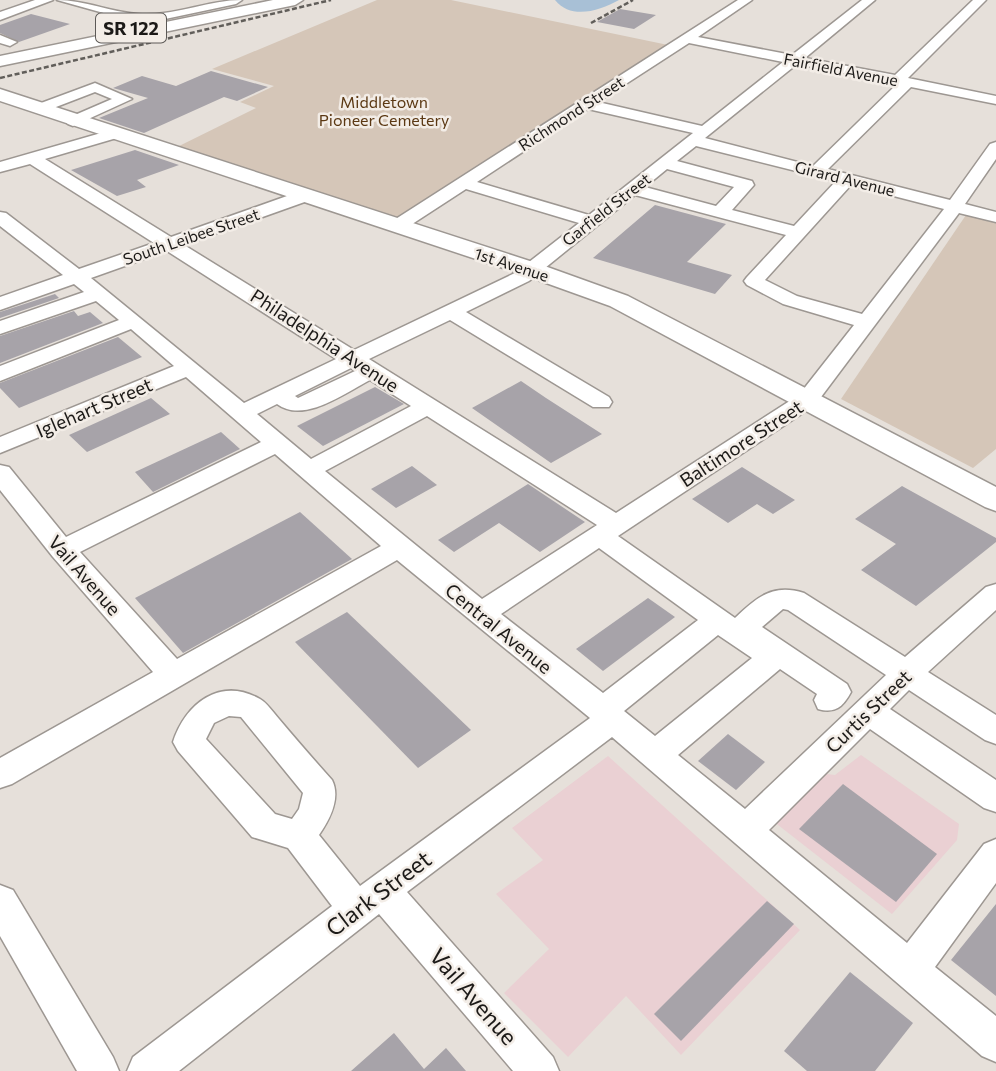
<svg xmlns="http://www.w3.org/2000/svg" width="996" height="1071" font-family="Commissioner,sans-serif">
	<style>
		.commercial { fill: #ead0d3 }
		.green { fill: #d5c6b8 }
		.water { fill: #a8c0d6 }
		.building { fill: #a7a3a9 }
		.lines { fill: none; stroke-linecap: round; stroke-linejoin: round }
		.minor-casing { stroke: #9d9792; stroke-width: 3 }
		.major-casing { stroke: #9d9792; stroke-width: 3 }
		.minor { fill: #fff; fill-rule: evenodd }
		.major { fill: #fff; fill-rule: evenodd }
		.rail { stroke: #615e5a; stroke-width: 2.5; stroke-dasharray: 5 2.5; stroke-linecap: butt }
		.labels { text-anchor: middle; dominant-baseline: central; stroke-width: 5; stroke-linejoin: round; paint-order: stroke }
		.far-street-label { font-size: 16px; fill: #1c1a18; stroke: #f3ede7 }
		.far-park-label { font-size: 16px; fill: #5b3813; stroke: #f3ede7 }
		.shield { fill: #f3ede7; stroke: #5c5956; stroke-width: 2 }
		.shield-label { font-size: 18px; font-weight: bold; fill: #1c1a18 }
		.street-label { font-size: 19px; fill: #1c1a18; stroke: #f3ede7 }
		.near-street-label { font-size: 23px; fill: #1c1a18; stroke: #f3ede7 }
	</style>
	<rect width="100%" height="100%" fill="#e6e0da"/>
	<!-- commercial -->
	<g class="commercial">
		<path d="M861 755 959 824 957 840 892 914 773 821 819 773 835 775Z"/>
		<path d="M608 756 800 930 681 1055 626 996 568 1057 504 993 549 949 496 894 543 860 512 828Z"/>
	</g>
	<!-- green -->
	<g class="green">
		<path d="M377 0H451L673 46 397 226 169 151 256 108 240 102 274 86 212 69Z"/>
		<path d="M966 215 996 223V449L973 468 841 399Z"/>
	</g>
	<!-- water -->
	<path class="water" d="M555 0H619C599 11 571 20 555 0Z"/>
	<!-- building -->
	<g class="building">
		<path d="M620 9 656 15 634 29 597 22Z"/>
		<path d="M31 14 70 24 19 42 0 33V25Z"/>
		<path d="M211 71 268 87 237 101 224 97 144 133 99 118 148 98 113 88 142 76 176 86Z"/>
		<path d="M135 150 179 165 137 180 146 187 117 196 71 170Z"/>
		<path d="M655 205 726 224 687 262 732 275 715 294 593 258Z"/>
		<path d="M55 294 59 298 0 318V312Z"/>
		<path d="M74 311 78 316 90 312 103 323 0 363V336Z"/>
		<path d="M118 337 142 357 19 408 0 388V383Z"/>
		<path d="M521 381 546 398 602 434 551 463 472 408Z"/>
		<path d="M375 387 404 404 323 446 297 426Z"/>
		<path d="M151 398 170 414 87 452 69 435Z"/>
		<path d="M221 432 240 449 153 492 135 472Z"/>
		<path d="M412 466 437 485 396 508 371 489Z"/>
		<path d="M742 467 795 500 773 514 757 504 728 523 692 499Z"/>
		<path d="M528 484 585 522 540 552 499 523 454 552 438 540Z"/>
		<path d="M902 486 996 538V542L916 606 861 570 896 544 855 519Z"/>
		<path d="M300 512 352 559 183 653 135 598Z"/>
		<path d="M648 598 675 617 603 671 576 649Z"/>
		<path d="M347 612 471 730 418 768 295 642Z"/>
		<path d="M728 734 765 762 736 790 698 761Z"/>
		<path d="M843 784 937 854 896 902 799 829Z"/>
		<path d="M767 901 794 924 681 1041 654 1014Z"/>
		<path d="M996 904V996L951 960Z"/>
		<path d="M850 972 913 1023 875 1071H807L784 1051Z"/>
		<path d="M394 1033 424 1069 446 1048 466 1071H351Z"/>
	</g>
	<g class="lines">
		<!-- minor casing -->
		<g class="minor-casing">
			<g id="minor">
				<path d="M35 0H53L0 20V12Z"/>
				<path d="M57 0C85 0 110 12 138 14 173 17 207 0 242 0L236 4 151 22H136Z"/>
				<path d="M738 0H752L698 37 792 55 862 0H875L805 58 895 75 973 0H986L908 78 996 96V104L911 87 828 169 950 200 990 144 996 142V159L965 204 996 212V222L959 213 815 405 618 536 735 618C757 597 773 583 804 593L905 657 986 587 996 584V610L928 672 996 715V744L985 740 909 690 890 709 996 780V812L984 808 870 729 769 830 907 943 984 844 996 839V883L935 967 996 1016V1062L982 1056 612 737 407 892 553 1057 559 1071H513L379 914 179 1071H127L133 1057 332 906 288 848 252 837 178 751 173 742C185 704 220 676 260 699 267 703 273 712 279 719 296 739 314 760 332 780 341 798 330 819 319 835L360 886 590 718 397 560 12 784 0 788V758L153 672 53 557 0 490V465L9 467 66 537 261 442 186 377 0 453V437L174 366 131 329 0 381V366L119 320 96 301 0 334V321L84 292 74 284 0 310V297L63 275 0 226V212L6 213 79 269 154 243 30 164 0 172V162L108 131H120L122 134 120 137 45 159 171 237 301 191H313L316 195 313 199 184 245 354 350 515 273 579 223 466 189 403 230H391L388 226 391 222ZM689 43 783 62 702 126 598 102ZM797 64 897 84 813 166 705 138ZM588 109 693 133 589 215 477 182ZM696 146 836 181 794 226 732 210 754 185 752 181 677 161ZM667 169 734 187 716 206 645 187ZM851 185 944 209 862 314 797 296 765 280ZM635 195 786 235 747 277 744 281 747 285 783 304 854 325 799 395 616 513 369 359 450 320 593 407H609L612 402 609 397 466 312 529 281ZM167 251 336 359 244 403 91 278ZM351 368 355 371 298 398 295 396ZM370 380 411 406 311 459 257 414 277 404C304 424 345 393 370 380ZM427 416 597 525 482 599 325 471ZM275 454 381 546 177 659 80 552ZM599 548 698 620 603 693 501 614ZM783 609 788 610 886 675 745 809 678 755 780 669 817 694 814 700 818 709C835 714 843 707 851 692L847 684 762 627ZM718 635 752 658 655 736 624 711ZM229 716 241 717 303 793 299 809 292 819 275 814 206 739 214 723Z"/>
				<path d="M0 35 17 42 10 46 0 43Z"/>
				<path d="M95 83 132 99 73 126 68 124 65 121 68 118 112 99 95 92 43 112 38 113 31 109 33 106Z"/>
				<path d="M0 885 13 890 113 1057 119 1071H77L0 936Z"/>
			</g>
		</g>
		<!-- major casing -->
		<g class="major-casing">
			<g id="major">
				<path d="M273 0H303L295 5 0 66V56Z"/>
				<path d="M0 89 539 264 628 296 996 487V511L985 507 610 306 521 274 0 101Z"/>
			</g>
		</g>
		<!-- minor -->
		<use href="#minor" class="minor"/>
		<!-- major -->
		<use href="#major" class="major"/>
		<!-- rail -->
		<g class="rail">
			<path d="M591 23 633 0"/>
			<path d="M0 78 331 0"/>
		</g>
	</g>
	<g class="labels">
		<!-- far-street labels -->
		<g class="far-street-label">
			<text transform="translate(841 69) rotate(11)">Fairfield Avenue</text>
			<text transform="translate(571 113) rotate(-33)">Richmond Street</text>
			<text transform="translate(845 178) rotate(14)">Girard Avenue</text>
			<text transform="translate(606 209) rotate(-38)">Garfield Street</text>
			<text transform="translate(191 236) rotate(-19)">South Leibee Street</text>
			<text transform="translate(512 264) rotate(18)">1st Avenue</text>
		</g>
		<!-- far-park labels -->
		<g class="far-park-label">
			<text x="384" y="101">Middletown<tspan x="384" dy="18">Pioneer Cemetery</tspan></text>
		</g>
		<!-- shield labels -->
		<rect class="shield" x="96" y="13.5" width="70" height="29" rx="5"/>
		<g class="shield-label">
			<text x="131" y="28">SR 122</text>
		</g>
		<!-- street labels -->
		<g class="street-label">
			<text transform="translate(325 340) rotate(33)">Philadelphia Avenue</text>
			<text transform="translate(94 407) rotate(-23)">Iglehart Street</text>
			<text transform="translate(741 443) rotate(-33)">Baltimore Street</text>
			<text transform="translate(85 575) rotate(49)">Vail Avenue</text>
			<text transform="translate(499 628) rotate(39)">Central Avenue</text>
			<text transform="translate(868 711) rotate(-44)">Curtis Street</text>
		</g>
		<!-- near-street labels -->
		<g class="near-street-label">
			<text transform="translate(378 893) rotate(-37)">Clark Street</text>
			<text transform="translate(474 996) rotate(49)">Vail Avenue</text>
		</g>
	</g>
</svg>
